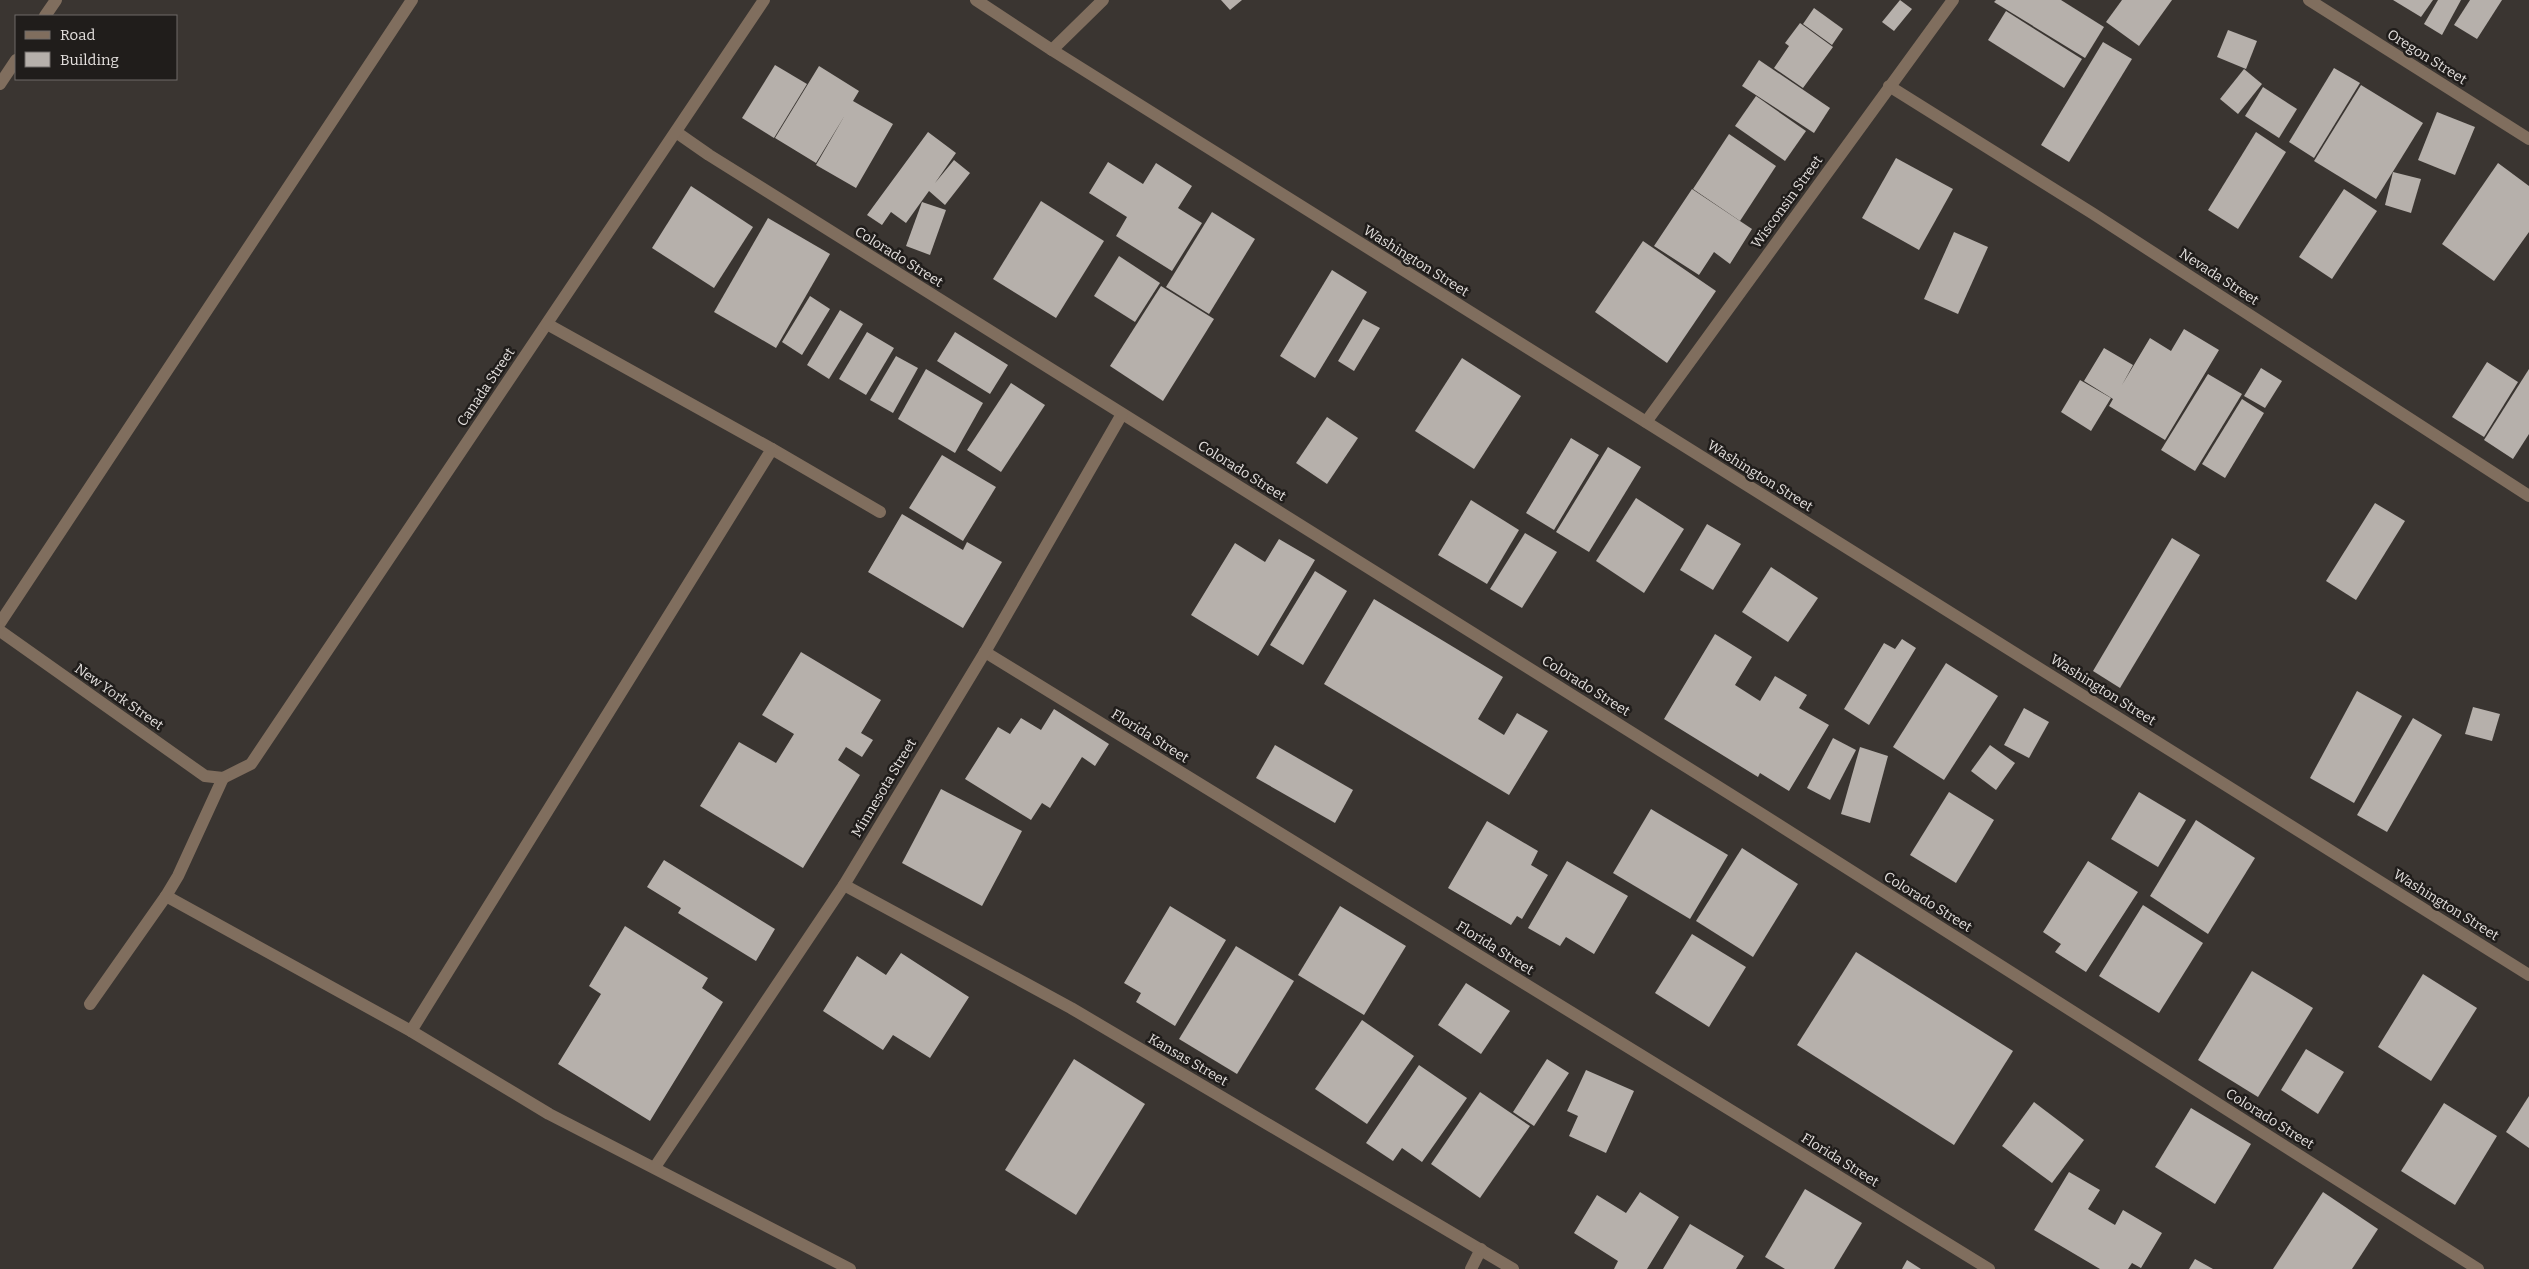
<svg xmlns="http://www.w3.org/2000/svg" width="2529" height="1269" font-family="Bitter,serif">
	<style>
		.building { fill: #b6b0ab }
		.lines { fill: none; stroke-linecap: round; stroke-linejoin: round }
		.minor { stroke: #806e5e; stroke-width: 12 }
		.labels { text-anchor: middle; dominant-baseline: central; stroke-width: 5; stroke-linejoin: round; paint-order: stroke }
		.street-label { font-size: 14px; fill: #e4e0de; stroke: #201d1b }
	</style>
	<rect width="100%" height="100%" fill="#3a3531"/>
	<!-- building -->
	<g class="building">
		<path d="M1221 0H1242L1230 10Z"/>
		<path d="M1900 0 1912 9 1894 31 1882 22Z"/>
		<path d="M1996 0H2061L2104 27 2085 58 1994 2Z"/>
		<path d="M2122 0H2172L2139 46 2106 22Z"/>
		<path d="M2393 0H2433L2421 17Z"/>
		<path d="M2438 0H2461L2442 35 2424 24Z"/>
		<path d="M2470 0H2502L2477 39 2454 25Z"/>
		<path d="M1814 8 1843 29 1832 45 1803 24Z"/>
		<path d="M2006 11 2082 59 2064 88 1988 40Z"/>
		<path d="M1800 23 1833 47 1803 88 1774 68 1789 46 1785 43Z"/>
		<path d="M2228 30 2257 41 2246 69 2217 57Z"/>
		<path d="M2103 42 2132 59 2069 162 2041 145Z"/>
		<path d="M1759 60 1830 108 1814 133 1742 86Z"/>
		<path d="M775 65 807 84 774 138 742 118Z"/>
		<path d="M819 66 859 91 853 101 893 124 856 188 816 165 845 115 816 163 775 138Z"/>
		<path d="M2334 68 2360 83 2314 158 2289 142Z"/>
		<path d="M2244 69 2262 84 2238 114 2220 99Z"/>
		<path d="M2361 85 2423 123 2376 199 2314 161Z"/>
		<path d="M2263 87 2297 109 2279 138 2245 116Z"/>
		<path d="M1756 96 1806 131 1785 161 1735 126Z"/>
		<path d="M2437 112 2475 127 2455 175 2418 160Z"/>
		<path d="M928 132 956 153 935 183 954 160 970 173 945 205 929 191 906 223 891 212 882 225 867 215Z"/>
		<path d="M2256 132 2286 152 2238 229 2208 210Z"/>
		<path d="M1729 134 1776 166 1740 221 1693 189Z"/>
		<path d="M1896 158 1953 189 1919 250 1862 218Z"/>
		<path d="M1108 162 1143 184 1156 163 1192 186 1178 208 1202 223 1172 271 1116 236 1127 217 1089 193Z"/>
		<path d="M2498 163 2529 186V232L2494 281 2442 244Z"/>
		<path d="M2393 172 2421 179 2411 213 2385 205Z"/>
		<path d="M691 186 753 227 714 288 652 248Z"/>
		<path d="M1692 189 1752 229 1730 264 1714 252 1699 275 1654 246Z"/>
		<path d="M2344 189 2377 211 2332 279 2299 257Z"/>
		<path d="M1041 201 1104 241 1056 318 993 279Z"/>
		<path d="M922 202 946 210 930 255 906 246Z"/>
		<path d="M1212 212 1255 239 1209 314 1166 287Z"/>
		<path d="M768 218 830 254 776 348 714 312Z"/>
		<path d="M1954 232 1988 247 1958 314 1924 299Z"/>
		<path d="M1643 241 1716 291 1667 363 1595 312Z"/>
		<path d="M1119 256 1160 283 1135 322 1094 296Z"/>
		<path d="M1332 270 1367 292 1315 378 1280 356Z"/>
		<path d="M1161 286 1214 319 1163 401 1110 366Z"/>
		<path d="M810 296 830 309 802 355 782 342Z"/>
		<path d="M840 310 863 324 829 379 807 365Z"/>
		<path d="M1363 319 1380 328 1354 371 1338 361Z"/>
		<path d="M2184 329 2219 350 2165 440 2109 406 2113 399 2084 381 2104 348 2133 365 2122 385 2150 338 2171 351Z"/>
		<path d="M867 332 894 348 866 395 839 379Z"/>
		<path d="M955 332 1008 365 990 394 937 361Z"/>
		<path d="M896 356 918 368 893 413 870 400Z"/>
		<path d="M1462 358 1521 396 1474 469 1415 431Z"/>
		<path d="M2487 362 2518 382 2484 437 2452 417Z"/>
		<path d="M2261 368 2282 381 2265 408 2244 396Z"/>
		<path d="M926 369 983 403 955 453 898 419Z"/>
		<path d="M2529 369V434L2513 459 2484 440Z"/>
		<path d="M2208 374 2242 394 2195 471 2161 450Z"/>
		<path d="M2080 380 2111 398 2091 431 2061 412Z"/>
		<path d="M1011 383 1045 405 1001 472 967 450Z"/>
		<path d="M2242 399 2264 413 2225 478 2202 464Z"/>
		<path d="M1327 417 1358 438 1327 484 1296 463Z"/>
		<path d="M1571 438 1599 455 1554 530 1526 513Z"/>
		<path d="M1608 447 1641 467 1589 552 1556 532Z"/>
		<path d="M942 455 996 487 963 541 909 508Z"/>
		<path d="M1636 498 1684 529 1644 593 1596 561Z"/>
		<path d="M1471 500 1519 530 1487 584 1438 555Z"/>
		<path d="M2375 503 2405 521 2356 600 2326 581Z"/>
		<path d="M902 514 963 550 967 542 1002 562 963 628 868 572Z"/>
		<path d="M1707 524 1741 544 1713 590 1680 570Z"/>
		<path d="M1525 533 1557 552 1522 608 1490 589Z"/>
		<path d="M2172 538 2200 555 2120 688 2093 671Z"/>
		<path d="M1279 539 1315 560 1258 656 1191 615 1235 543 1265 562Z"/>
		<path d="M1771 567 1818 598 1788 642 1742 612Z"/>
		<path d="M1315 571 1347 591 1303 665 1270 645Z"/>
		<path d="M1374 599 1503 677 1478 719 1504 735 1517 713 1548 731 1509 795 1324 684Z"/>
		<path d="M1715 634 1752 657 1735 685 1760 701 1775 676 1807 695 1799 708 1829 725 1789 791 1760 773 1758 777 1664 719Z"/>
		<path d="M1902 639 1916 648 1869 725 1844 709 1884 643 1895 649Z"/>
		<path d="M801 652 881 700 861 733 873 740 862 757 846 747 838 760 860 775 803 868 700 806 739 742 776 763 794 734 762 715Z"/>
		<path d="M1946 663 1998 696 1944 780 1893 747Z"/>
		<path d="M2357 691 2402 716 2354 803 2310 778Z"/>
		<path d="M2473 707 2500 714 2492 741 2465 734Z"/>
		<path d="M2024 708 2049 722 2029 758 2004 745Z"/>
		<path d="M1054 709 1109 744 1095 766 1082 757 1050 808 1042 803 1031 820 965 779 998 727 1010 734 1021 718 1041 730Z"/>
		<path d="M2413 718 2442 735 2387 832 2357 815Z"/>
		<path d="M1833 738 1856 750 1830 800 1807 788Z"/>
		<path d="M1275 745 1353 790 1335 823 1256 778Z"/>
		<path d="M1990 745 2015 763 1996 790 1971 771Z"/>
		<path d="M1860 747 1888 756 1870 823 1841 814Z"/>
		<path d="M941 789 1022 831 982 906 902 863Z"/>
		<path d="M1949 792 1994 820 1956 883 1910 855Z"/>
		<path d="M2139 792 2186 820 2158 867 2111 839Z"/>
		<path d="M1651 809 1728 855 1690 919 1613 873Z"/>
		<path d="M2196 820 2255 858 2208 934 2150 896Z"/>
		<path d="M1487 821 1538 851 1531 865 1548 875 1522 919 1517 916 1511 925 1448 888Z"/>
		<path d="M1742 848 1798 884 1753 957 1696 921Z"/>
		<path d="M664 860 775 929 756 961 678 913 681 908 647 887Z"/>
		<path d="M1567 861 1628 896 1594 954 1566 937 1560 946 1528 928Z"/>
		<path d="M2088 861 2138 892 2086 972 2055 952 2061 944 2043 932Z"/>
		<path d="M2143 905 2203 943 2159 1013 2099 976Z"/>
		<path d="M1170 906 1226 940 1175 1026 1136 1002 1141 993 1124 983Z"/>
		<path d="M1340 906 1406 946 1364 1015 1298 975Z"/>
		<path d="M625 926 708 978 702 988 723 1002 650 1121 558 1064 601 994 589 986Z"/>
		<path d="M1692 934 1746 967 1709 1027 1655 993Z"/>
		<path d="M1236 946 1294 981 1237 1074 1179 1039Z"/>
		<path d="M1856 952 2013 1051 1954 1145 1797 1045Z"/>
		<path d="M901 953 969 997 930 1058 893 1035 883 1050 823 1011 857 956 886 975Z"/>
		<path d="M2252 971 2313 1008 2258 1097 2198 1060Z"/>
		<path d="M2423 974 2477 1008 2431 1081 2378 1047Z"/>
		<path d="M1466 983 1510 1011 1481 1054 1438 1025Z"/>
		<path d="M1362 1020 1414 1056 1367 1124 1315 1089Z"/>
		<path d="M2306 1049 2344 1072 2318 1114 2281 1090Z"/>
		<path d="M1074 1059 1145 1104 1076 1215 1005 1170Z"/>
		<path d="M1547 1059 1569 1073 1534 1126 1513 1112Z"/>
		<path d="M1419 1065 1467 1098 1422 1162 1402 1148 1393 1161 1366 1143Z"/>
		<path d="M1586 1070 1634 1091 1606 1153 1569 1136 1578 1116 1567 1111Z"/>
		<path d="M1480 1092 1530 1126 1480 1198 1431 1164Z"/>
		<path d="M2529 1096V1148L2506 1132Z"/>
		<path d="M2034 1102 2084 1140 2052 1183 2002 1146Z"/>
		<path d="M2444 1103 2497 1136 2455 1205 2401 1171Z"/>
		<path d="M2191 1108 2251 1144 2215 1204 2155 1167Z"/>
		<path d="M2069 1172 2100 1190 2088 1209 2115 1225 2123 1210 2162 1233 2141 1268 2132 1263 2128 1269H2100L2034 1230Z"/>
		<path d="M1805 1189 1862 1223 1834 1269H1785L1765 1257Z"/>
		<path d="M1640 1192 1679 1217 1647 1269H1614L1618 1261 1574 1233 1597 1195 1626 1213Z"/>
		<path d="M2323 1192 2378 1229 2352 1269H2273Z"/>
		<path d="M1690 1224 1744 1256 1736 1269H1663Z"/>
		<path d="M2195 1259 2213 1269H2189Z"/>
		<path d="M1907 1260 1921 1269H1902Z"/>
	</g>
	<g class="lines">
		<!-- minor -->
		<g class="minor">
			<path d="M976 0 1052 50 2529 975"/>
			<path d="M2309 0 2529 139"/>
			<path d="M45 16 56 0"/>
			<path d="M1052 50 1103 0"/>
			<path d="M0 84 16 60"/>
			<path d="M1889 86 2092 213 2529 496"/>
			<path d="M676 132 709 155 1757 811 2478 1269"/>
			<path d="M1646 422 1953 0"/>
			<path d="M772 449 880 512"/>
			<path d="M0 623 412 0"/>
			<path d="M0 631 205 776 223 778 251 764 764 0"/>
			<path d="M985 652 1989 1269"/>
			<path d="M844 885 1071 1008 1513 1269"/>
			<path d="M166 896 411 1031 549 1114 850 1269"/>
			<path d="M90 1004 166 896 178 876 223 778"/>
			<path d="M411 1031 772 449 547 324"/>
			<path d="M655 1167 844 885 985 652 1122 414"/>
			<path d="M1471 1269 1481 1249"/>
		</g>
	</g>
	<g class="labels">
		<!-- street labels -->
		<g class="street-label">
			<text transform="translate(2427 57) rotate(32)">Oregon Street</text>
			<text transform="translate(1787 202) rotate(-54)">Wisconsin Street</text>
			<text transform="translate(899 257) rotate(32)">Colorado Street</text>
			<text transform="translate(1416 261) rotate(32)">Washington Street</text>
			<text transform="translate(2219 277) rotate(33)">Nevada Street</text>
			<text transform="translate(486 387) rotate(-56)">Canada Street</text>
			<text transform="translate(1242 471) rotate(32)">Colorado Street</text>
			<text transform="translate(1760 476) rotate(32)">Washington Street</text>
			<text transform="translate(1586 686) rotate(32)">Colorado Street</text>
			<text transform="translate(2103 690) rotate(32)">Washington Street</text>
			<text transform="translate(119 697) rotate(35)">New York Street</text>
			<text transform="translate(1150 736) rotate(32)">Florida Street</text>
			<text transform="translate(884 788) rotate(-59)">Minnesota Street</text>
			<text transform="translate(1928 902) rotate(32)">Colorado Street</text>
			<text transform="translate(2446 905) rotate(32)">Washington Street</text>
			<text transform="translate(1495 948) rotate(32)">Florida Street</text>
			<text transform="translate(1188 1060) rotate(30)">Kansas Street</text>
			<text transform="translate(2270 1119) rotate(32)">Colorado Street</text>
			<text transform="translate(1840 1160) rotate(32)">Florida Street</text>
		</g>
	</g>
	<!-- legend -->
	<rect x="15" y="15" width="162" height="65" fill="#201d1b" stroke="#6e6b69"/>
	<rect x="25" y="31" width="25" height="8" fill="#806e5e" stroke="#6e6b69"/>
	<text x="60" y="40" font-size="15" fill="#e4e0de">Road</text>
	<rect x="25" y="52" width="25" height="15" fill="#b6b0ab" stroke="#6e6b69"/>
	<text x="60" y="65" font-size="15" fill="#e4e0de">Building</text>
</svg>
